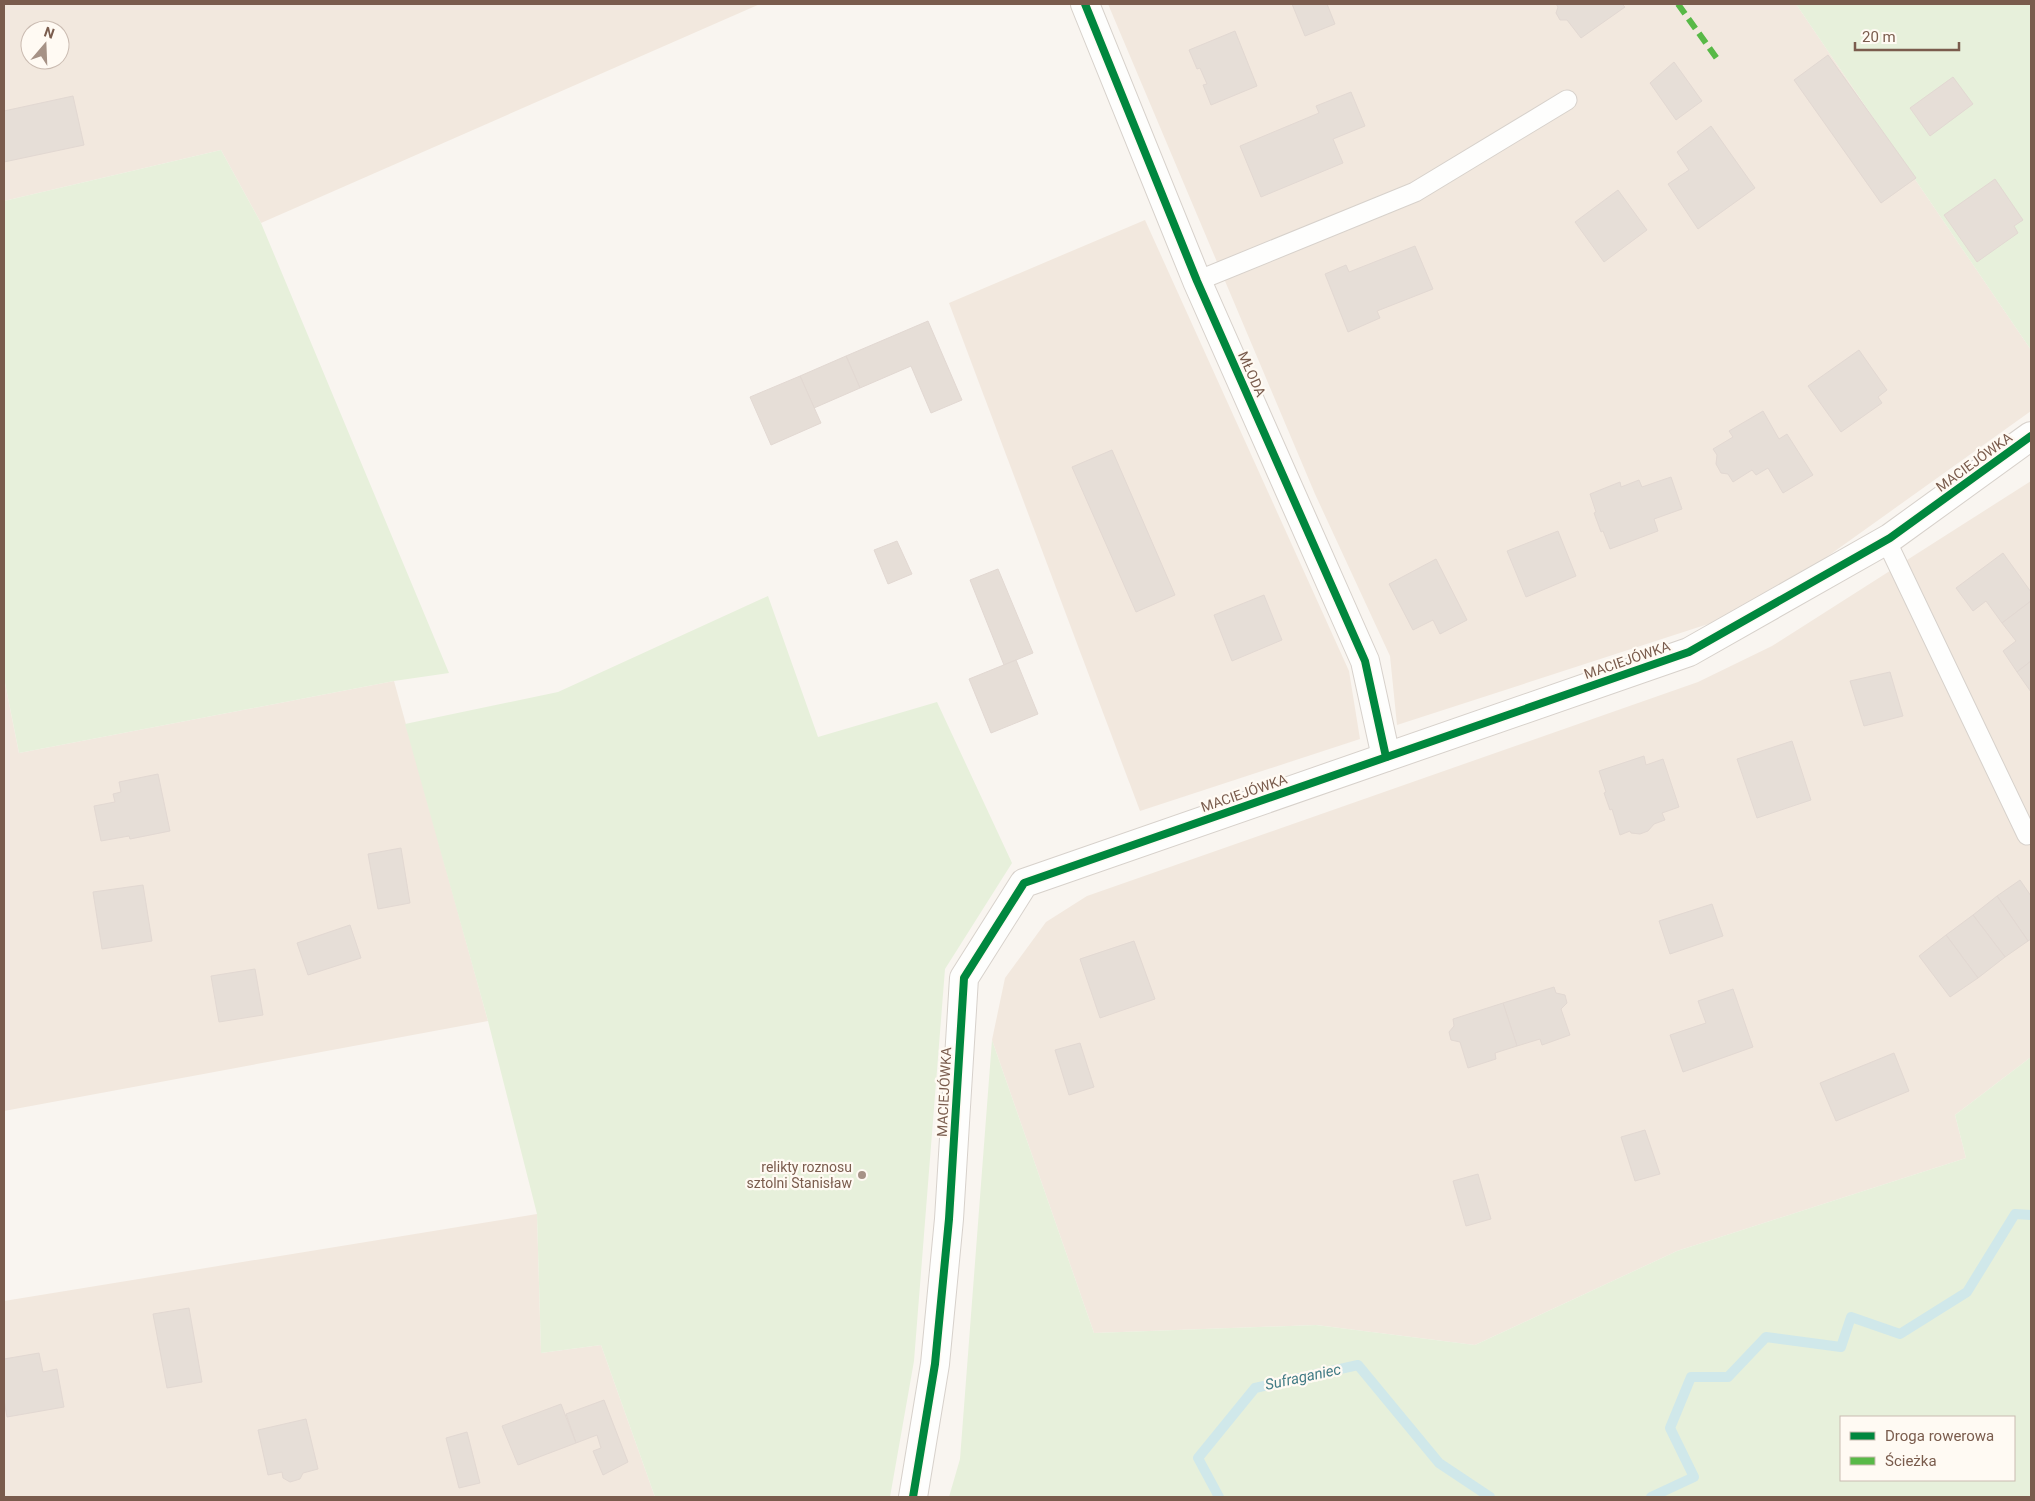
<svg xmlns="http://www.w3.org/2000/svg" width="2035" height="1501" font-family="Roboto,sans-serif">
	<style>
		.residential { fill: #f2e8de; fill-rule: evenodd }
		.green { fill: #e7f0db; fill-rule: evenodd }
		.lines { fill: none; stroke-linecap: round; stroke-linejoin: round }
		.stream { stroke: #d0e8ea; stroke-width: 10 }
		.building { fill: #e6ded7; stroke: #e2d8d2 }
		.service-casing { stroke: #d7d1cb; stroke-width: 21 }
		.minor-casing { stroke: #d7d1cb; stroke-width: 30 }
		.service { stroke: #fefefd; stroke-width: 19 }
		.minor { stroke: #fefefd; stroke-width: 28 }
		.quiet { stroke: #58b947; stroke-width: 6; stroke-dasharray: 12 6; stroke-linecap: butt }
		.cycleway-casing { stroke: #fffaf3; stroke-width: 11 }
		.cycleway { stroke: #00873e; stroke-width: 8 }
		.poi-dot { fill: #a69286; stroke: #fffaf3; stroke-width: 2 }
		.labels { text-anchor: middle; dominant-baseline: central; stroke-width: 4.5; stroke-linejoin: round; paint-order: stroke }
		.street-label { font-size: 14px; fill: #7a5c4d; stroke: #fffaf3 }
		.poi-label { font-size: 14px; fill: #7a5c4d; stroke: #fffaf3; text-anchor: end }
		.water-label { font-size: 15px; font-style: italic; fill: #437c86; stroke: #fffaf3 }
	</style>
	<rect width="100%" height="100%" fill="#f9f5f0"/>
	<!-- residential -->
	<g class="residential">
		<path d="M4 4H760L261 223 221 150 4 201ZM30 30H60V60H30Z"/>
		<path d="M1108 4H1796L2031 350V411L1765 601 1739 614 1397 725 1390 656 1315 494Z"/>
		<path d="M1145 220 1349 671 1360 739 1140 811 949 303Z"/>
		<path d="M2031 481V1057L1955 1115 1966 1158 1677 1251 1475 1345 1316 1325 1094 1333 992 1040 1005 978 1046 922 1087 896 1698 682 1772 646Z"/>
		<path d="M4 678 19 753 394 681 488 1021 4 1111Z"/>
		<path d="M537 1214 541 1353 601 1345 655 1497H4V1301Z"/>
	</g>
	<!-- green -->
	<g class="green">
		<path d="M1796 4H2031V350Z"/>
		<path d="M221 150 261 223 449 673 394 681 19 753 4 678V201Z"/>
		<path d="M768 596 818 737 937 702 1012 863 945 969 914 1361 890 1497H655L601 1345 541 1353 537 1214 488 1021 405 724 558 692Z"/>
		<path d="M992 1040 1094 1333 1316 1325 1475 1345 1677 1251 1966 1158 1955 1115 2031 1057V1497H949L960 1459ZM1841 1417H2014V1480H1841Z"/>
	</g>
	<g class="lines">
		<!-- stream -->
		<g class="stream">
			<path d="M1219 1497 1198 1458 1255 1388 1358 1365 1439 1463 1490 1497"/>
			<path d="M1651 1497 1694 1477 1670 1428 1691 1377H1728L1766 1337 1841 1347 1851 1317 1900 1334 1967 1292 2015 1214 2031 1215"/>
		</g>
	</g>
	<!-- building -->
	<g class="building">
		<path d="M1292 4H1327L1335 24 1305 36Z"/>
		<path d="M1556 4H1622L1625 7 1581 38 1567 20H1560L1556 13 1558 7Z"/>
		<path d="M1235 31 1257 86 1211 105 1203 85 1207 84 1200 68 1197 69 1189 50Z"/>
		<path d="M1828 55 1916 178 1881 203 1794 80Z"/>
		<path d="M1674 62 1702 101 1676 120 1650 83Z"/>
		<path d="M1953 77 1973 104 1930 136 1910 108Z"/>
		<path d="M1351 92 1365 126 1333 139 1343 163 1261 197 1240 146 1319 113 1316 106Z"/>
		<path d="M73 96 84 145 4 162V111Z"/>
		<path d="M1711 126 1755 188 1698 229 1668 184 1689 170 1677 152Z"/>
		<path d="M1995 179 2023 220 2014 226 2018 233 1977 262 1944 215Z"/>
		<path d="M1618 190 1647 230 1604 262 1575 222Z"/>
		<path d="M1415 246 1433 289 1377 311 1380 318 1348 332 1325 274 1346 265 1349 272Z"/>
		<path d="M928 321 962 400 931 413 911 366 860 388 846 356Z"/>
		<path d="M1859 350 1887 390 1878 397 1882 403 1841 432 1808 386Z"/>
		<path d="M846 356 860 388 814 408 800 376Z"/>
		<path d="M800 376 821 423 771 445 750 397Z"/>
		<path d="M1763 411 1779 439 1787 434 1813 475 1783 493 1768 468 1756 475 1752 470 1733 482 1728 474 1721 473 1716 464 1717 455 1713 449 1733 437 1729 431Z"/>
		<path d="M1112 450 1175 595 1136 612 1072 467Z"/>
		<path d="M1671 477 1682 509 1654 519 1658 531 1610 549 1603 531 1601 532 1594 513 1596 512 1590 494 1620 482 1621 487 1639 480 1642 487Z"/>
		<path d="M1558 531 1576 576 1526 597 1507 551Z"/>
		<path d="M897 541 912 574 888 584 874 550Z"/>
		<path d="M2003 553 2031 592V601L2002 623 1986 601 1973 611 1956 588Z"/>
		<path d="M1436 559 1467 620 1440 634 1433 620 1413 630 1389 584Z"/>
		<path d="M998 569 1033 653 1004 665 970 580Z"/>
		<path d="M1264 595 1282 640 1232 661 1214 615Z"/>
		<path d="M2031 601V661L2017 672 2003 651 2016 641 2002 623Z"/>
		<path d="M1016 660 1038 714 991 733 969 679Z"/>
		<path d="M2031 661V692L2017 672Z"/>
		<path d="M1890 672 1903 716 1864 726 1850 681Z"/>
		<path d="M1792 741 1811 800 1757 818 1737 759Z"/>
		<path d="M1644 756 1646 765 1663 759 1679 807 1662 813 1665 820 1654 824 1648 831 1640 834 1631 833 1630 831 1620 835 1612 809 1610 810 1604 793 1606 792 1599 771Z"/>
		<path d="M158 774 170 831 130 839 129 836 101 841 94 806 115 802 113 794 121 792 119 782Z"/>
		<path d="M401 848 410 903 378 909 368 854Z"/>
		<path d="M2020 880 2031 896V939L2028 941 1997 896Z"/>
		<path d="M143 885 152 941 102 949 93 892Z"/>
		<path d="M1997 896 2028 941 2005 957 1973 915Z"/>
		<path d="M1712 904 1723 936 1670 954 1659 921Z"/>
		<path d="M1973 915 2005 957 1978 978 1946 935Z"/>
		<path d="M350 925 361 958 308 975 297 943Z"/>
		<path d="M1946 935 1978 978 1950 997 1919 956Z"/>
		<path d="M1134 941 1155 999 1100 1018 1080 959Z"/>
		<path d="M255 969 263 1015 219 1022 211 976Z"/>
		<path d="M1554 987 1556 993 1565 995 1567 1003 1561 1009 1570 1035 1542 1045 1540 1039 1517 1046 1503 1003Z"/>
		<path d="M1733 989 1753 1047 1683 1072 1670 1035 1706 1023 1698 1001Z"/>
		<path d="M1503 1003 1517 1046 1495 1053 1496 1059 1468 1068 1460 1042 1451 1040 1449 1032 1454 1026 1453 1019Z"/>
		<path d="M1080 1043 1094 1087 1069 1095 1055 1050Z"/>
		<path d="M1894 1053 1909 1091 1836 1121 1820 1083Z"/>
		<path d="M1645 1130 1660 1174 1635 1181 1621 1137Z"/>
		<path d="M1478 1174 1491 1219 1466 1226 1453 1181Z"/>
		<path d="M189 1308 202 1382 167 1388 153 1314Z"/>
		<path d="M39 1353 43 1372 57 1369 64 1407 7 1417 4 1400V1359Z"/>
		<path d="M604 1400 628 1462 603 1475 593 1451 601 1448 597 1435 576 1443 566 1414Z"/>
		<path d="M561 1404 576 1443 518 1465 502 1426Z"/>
		<path d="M306 1419 318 1469 303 1473 300 1479 290 1482 283 1478 282 1472 268 1475 258 1430Z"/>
		<path d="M467 1432 480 1483 459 1488 446 1438Z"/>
	</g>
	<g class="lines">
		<!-- service casing -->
		<g class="service-casing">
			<g id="service">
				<path d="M1197 281 1415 192 1567 100"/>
				<path d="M1886 540 2027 835"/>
			</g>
		</g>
		<!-- minor casing -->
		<g class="minor-casing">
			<g id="minor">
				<path d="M1085 4 1197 281 1365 661 1386 757"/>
				<path d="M913 1497 935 1364 949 1219 964 978 1024 883 1689 652 1890 538 2031 436"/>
			</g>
		</g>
		<!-- service -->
		<use href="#service" class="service"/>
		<!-- minor -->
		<use href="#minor" class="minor"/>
		<!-- quiet -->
		<path class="quiet" d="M1678 4 1718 60"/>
		<!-- cycleway casing -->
		<g class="cycleway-casing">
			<g id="cycleway">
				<path d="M1085 4 1197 281 1365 661 1386 757"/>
				<path d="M913 1497 935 1364 949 1219 964 978 1024 883 1689 652 1890 538 2031 436"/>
			</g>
		</g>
		<!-- cycleway -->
		<use href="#cycleway" class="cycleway"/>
	</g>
	<!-- markers -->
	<circle class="poi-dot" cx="862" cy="1175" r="5"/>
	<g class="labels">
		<!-- street labels -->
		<g class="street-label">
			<text transform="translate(1252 374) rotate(66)">MŁODA</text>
			<text transform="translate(1974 462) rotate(-36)">MACIEJÓWKA</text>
			<text transform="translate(1627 660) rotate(-19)">MACIEJÓWKA</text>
			<text transform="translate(1244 793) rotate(-19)">MACIEJÓWKA</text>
			<text transform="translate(944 1092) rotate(-87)">MACIEJÓWKA</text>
		</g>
		<!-- poi labels -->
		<g class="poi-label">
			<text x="852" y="1167">relikty roznosu<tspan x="852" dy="16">sztolni Stanisław</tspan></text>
		</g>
		<!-- water labels -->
		<g class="water-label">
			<text transform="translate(1303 1377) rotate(-12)">Sufraganiec</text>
		</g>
	</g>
	<!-- border -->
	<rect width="2035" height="1501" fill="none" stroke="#7a5c4d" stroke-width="10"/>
	<!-- legend -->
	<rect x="1840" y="1416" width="175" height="65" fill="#fffaf3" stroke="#cabbb1"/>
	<rect x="1850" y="1432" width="25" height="8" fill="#00873e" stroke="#cabbb1"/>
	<text x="1885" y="1441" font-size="15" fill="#7a5c4d">Droga rowerowa</text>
	<rect x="1850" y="1457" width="25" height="8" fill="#58b947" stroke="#cabbb1"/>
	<text x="1885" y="1466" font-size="15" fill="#7a5c4d">Ścieżka</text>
	<!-- north arrow -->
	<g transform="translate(45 45) rotate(19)"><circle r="24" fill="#fffaf3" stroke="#cabbb1"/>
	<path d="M0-4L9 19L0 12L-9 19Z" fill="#a69286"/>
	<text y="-8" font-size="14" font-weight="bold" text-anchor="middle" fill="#7a5c4d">N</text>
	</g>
	<!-- scale -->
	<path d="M1855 42v8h104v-8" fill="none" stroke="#7a5c4d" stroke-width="2.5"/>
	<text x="1862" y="42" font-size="15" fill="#7a5c4d" stroke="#fffaf3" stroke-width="4" paint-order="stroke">20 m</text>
</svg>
